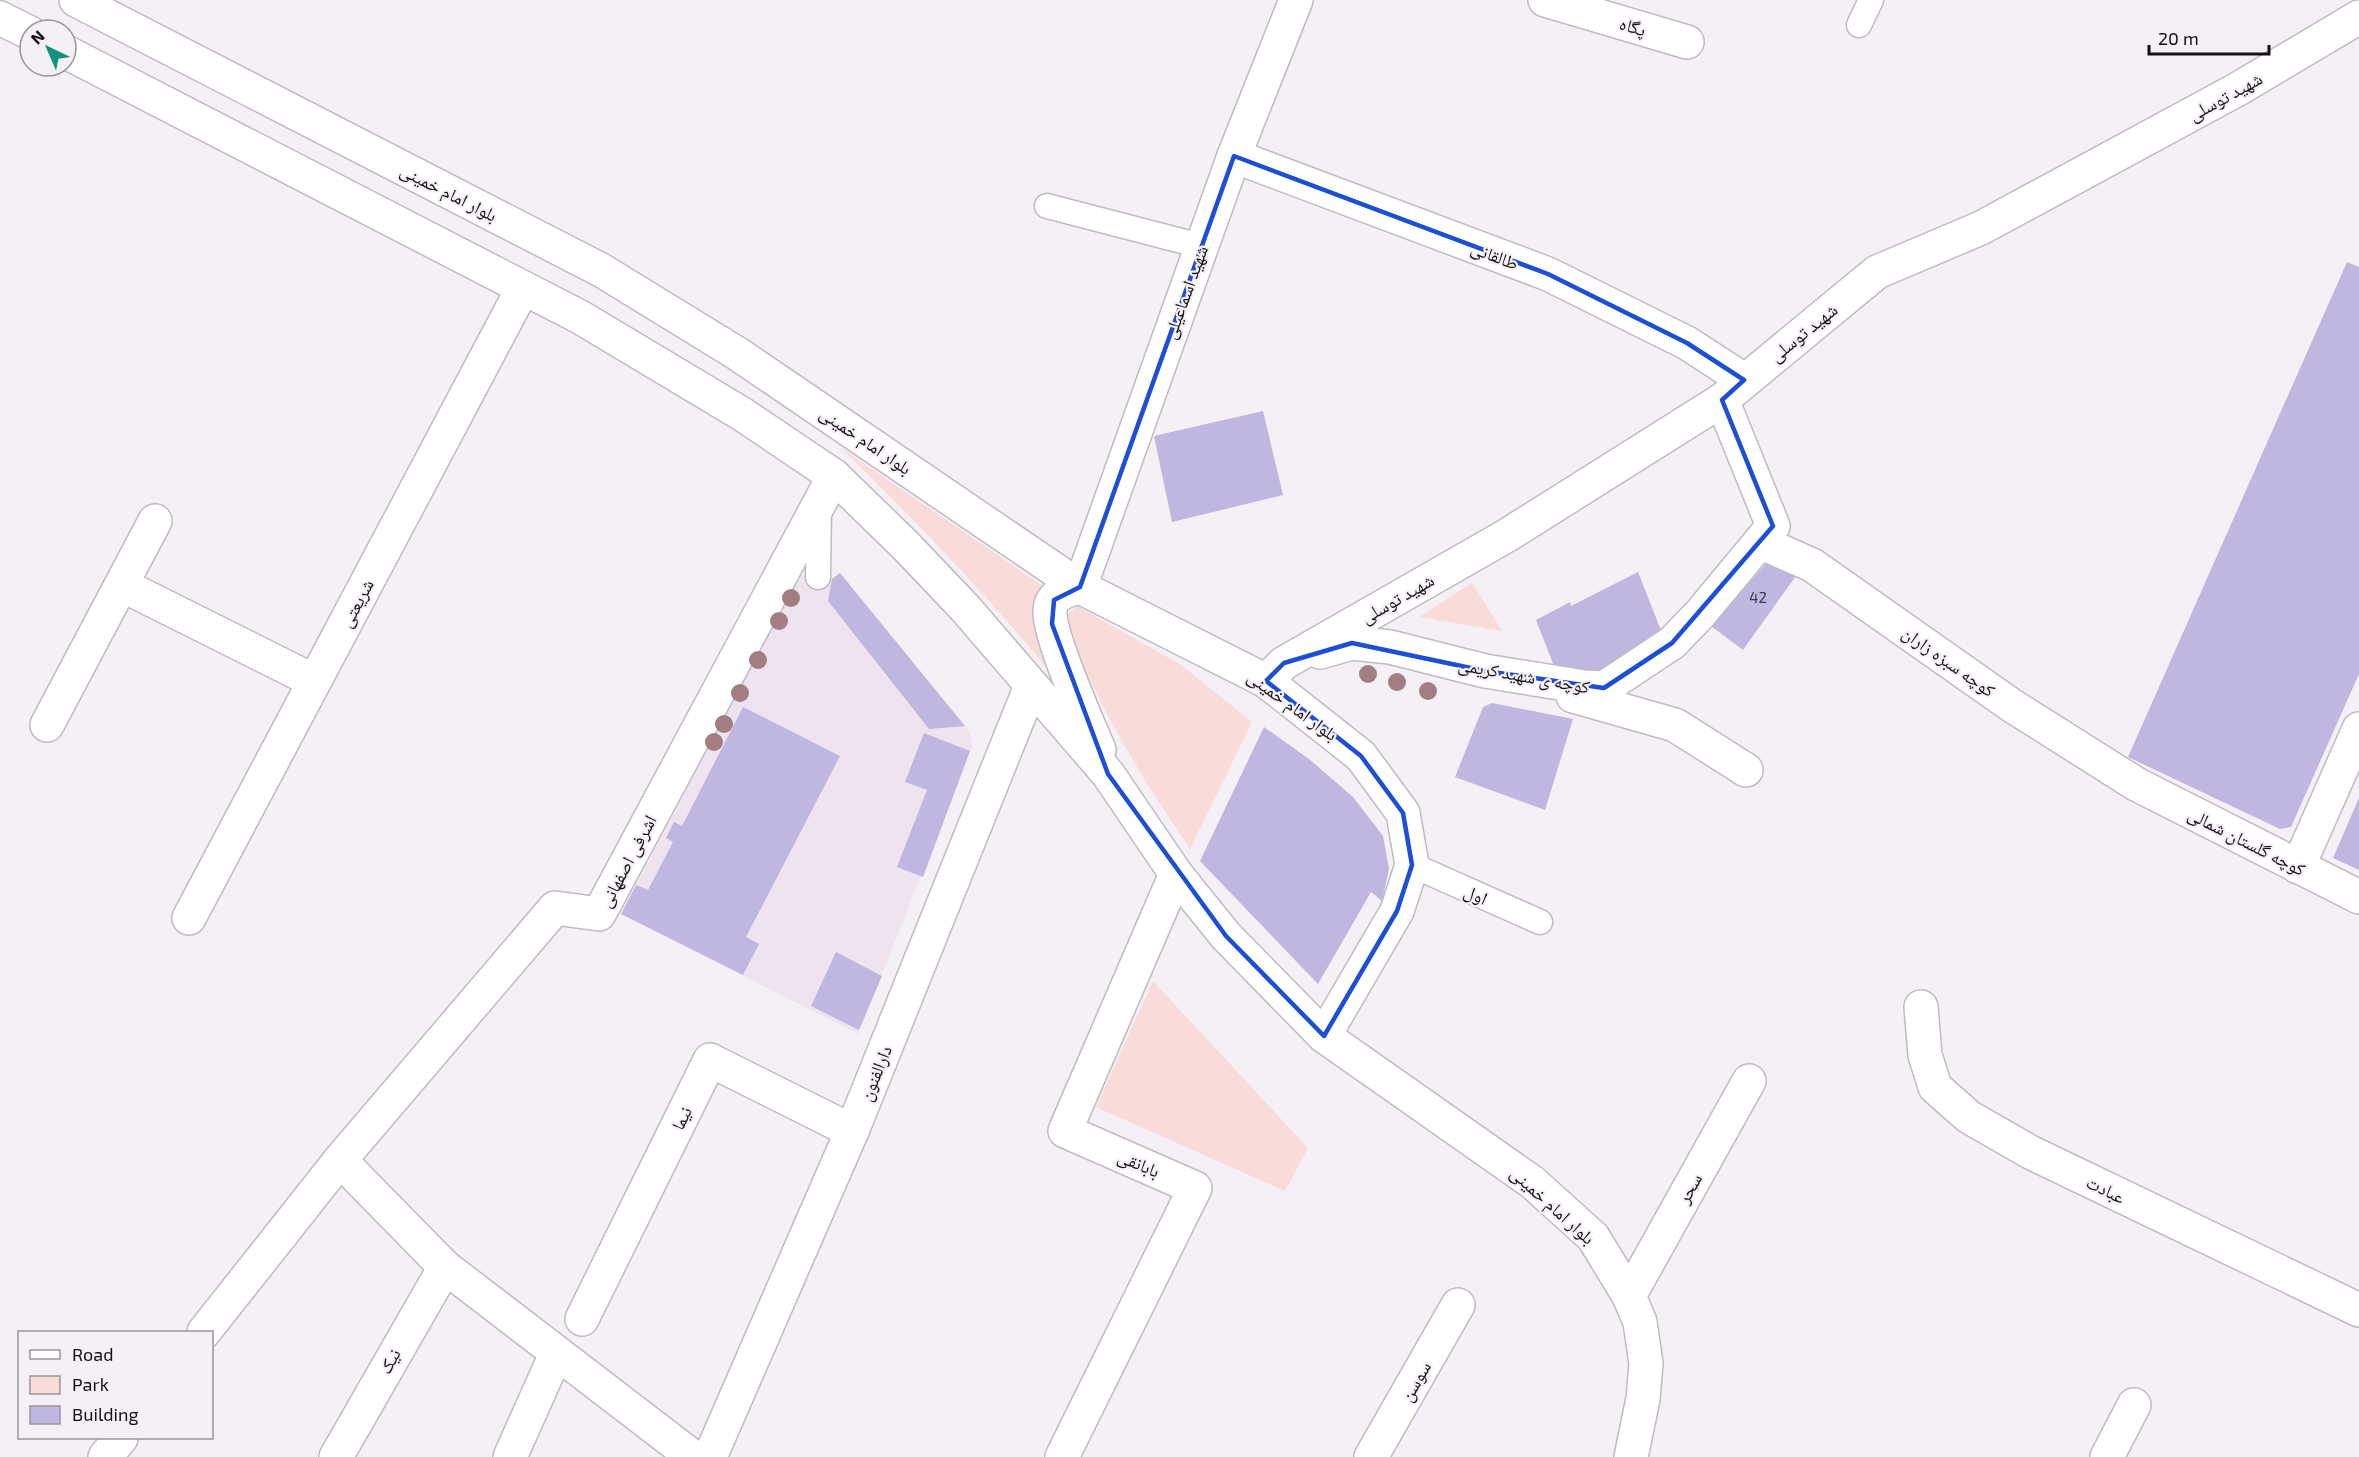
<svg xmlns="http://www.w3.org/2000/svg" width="2359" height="1457" font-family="'Exo 2','Noto Naskh Arabic',sans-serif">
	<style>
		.built { fill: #efe3f0 }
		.green { fill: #f9dcda }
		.building { fill: #bfb7e0 }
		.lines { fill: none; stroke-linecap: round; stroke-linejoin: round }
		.service-casing { stroke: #c0bac1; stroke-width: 27 }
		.minor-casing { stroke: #c0bac1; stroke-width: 36 }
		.tertiary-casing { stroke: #c0bac1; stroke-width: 36 }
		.service { stroke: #fff; stroke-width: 24 }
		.minor { stroke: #fff; stroke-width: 33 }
		.tertiary { stroke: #fff; stroke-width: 33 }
		.tree { fill: #a27e82 }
		.marked { fill: none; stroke: #1d4ed8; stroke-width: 4.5; stroke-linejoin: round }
		.labels { text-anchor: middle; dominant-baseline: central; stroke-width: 4.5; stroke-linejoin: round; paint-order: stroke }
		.number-label { font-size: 15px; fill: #3d3a46 }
		.street-label { font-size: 18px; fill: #121012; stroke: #f5eff6 }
	</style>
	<rect width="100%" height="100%" fill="#f5eff6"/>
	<!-- built -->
	<path class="built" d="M840 573 970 733 972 747 858 1034 621 914 800 575 832 579Z"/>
	<!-- green -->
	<g class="green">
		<path d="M841 448 1046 588 1060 684C992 600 918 523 841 448Z"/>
		<path d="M1472 583 1502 631 1419 617Z"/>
		<path d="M1077 606 1181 665 1252 722 1190 849C1141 777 1098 706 1066 625L1069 613Z"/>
		<path d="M1153 981 1308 1148 1285 1191 1096 1107Z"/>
	</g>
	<!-- building -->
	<g class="building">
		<path d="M2347 262 2359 267V674L2291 827 2280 829 2128 757Z"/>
		<path d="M1263 411 1283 495 1172 522 1154 436Z"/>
		<path d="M1776 552 1801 569 1743 650 1711 626Z"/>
		<path d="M1638 572 1662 633 1602 674 1556 671 1536 620 1570 602 1571 606Z"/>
		<path d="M840 573 965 726 929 729 828 601 832 579Z"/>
		<path d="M1492 703 1573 719 1545 810 1455 777 1483 707Z"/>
		<path d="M743 707 840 756 746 937 759 944 743 975 621 914 636 885 648 890 673 842 666 838 674 822 682 826Z"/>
		<path d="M1264 727 1309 759 1353 797 1383 836 1389 869 1382 901 1371 892 1318 984 1200 861Z"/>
		<path d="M924 733 970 751 923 877 897 867 927 790 905 782Z"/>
		<path d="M2359 798V870L2333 858Z"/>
		<path d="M836 952 882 976 859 1030 811 1006Z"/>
	</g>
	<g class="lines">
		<!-- service casing -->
		<g class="service-casing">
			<g id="service">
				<path d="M1859 25 1871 0"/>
				<path d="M1047 206 1201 246"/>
				<path d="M818 577 819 507"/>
				<path d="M1412 865 1540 922"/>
			</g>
		</g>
		<!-- minor casing -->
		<g class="minor-casing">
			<g id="minor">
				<path d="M1545 0 1687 42"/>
				<path d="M1234 156 1548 274 1687 343 1744 380"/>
				<path d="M1760 542 1812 565 2011 705 2136 784 2359 897"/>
				<path d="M122 585 314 681"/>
				<path d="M1080 587 1234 156 1296 0"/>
				<path d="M1320 652 1352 643 1390 647 1485 671 1584 687 1604 688 1672 643 1700 614 1773 526 1722 400"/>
				<path d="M1266 681 1284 663 1506 536 1722 400 1877 272 1981 228 2238 89 2359 17"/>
				<path d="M1573 696 1675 725 1746 770"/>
				<path d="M47 725 155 521"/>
				<path d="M2298 867 2359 729"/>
				<path d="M189 918 523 288"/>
				<path d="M1921 1007 1925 1055 1935 1087 1969 1117 2030 1152 2359 1310"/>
				<path d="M340 1160 445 1267 693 1457"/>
				<path d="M1629 1296 1749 1081"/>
				<path d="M582 1319 710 1060 852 1131"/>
				<path d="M204 1332 340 1160 555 908 599 914 834 476"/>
				<path d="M105 1457 121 1438"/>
				<path d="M336 1457 445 1267"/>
				<path d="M510 1457 556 1354"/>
				<path d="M710 1457 852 1131 1031 686"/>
				<path d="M1062 1457 1195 1188 1065 1131 1176 874"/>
				<path d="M1371 1457 1458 1305"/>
				<path d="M2107 1457 2134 1405"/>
			</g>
		</g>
		<!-- tertiary casing -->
		<g class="tertiary-casing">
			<g id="tertiary">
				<path d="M76 0 601 270 738 354 1080 587 1266 681 1361 756 1403 813 1412 865 1397 911 1324 1036"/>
				<path d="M0 18 30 33"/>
				<path d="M66 52 580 317 742 414 834 476 906 546 965 608 1108 774 1176 874 1226 936 1324 1036 1532 1182 1593 1237 1629 1296 1640 1322 1646 1364 1643 1399 1631 1457"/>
				<path d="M1080 587C1068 590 1051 594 1050 610 1048 635 1088 723 1099 750"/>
			</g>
		</g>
		<!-- service -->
		<use href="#service" class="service"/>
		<!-- minor -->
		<use href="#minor" class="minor"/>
		<!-- tertiary -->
		<use href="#tertiary" class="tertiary"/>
	</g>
	<!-- trees -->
	<g class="tree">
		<circle cx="791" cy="598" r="9"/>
		<circle cx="779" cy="621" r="9"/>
		<circle cx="758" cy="660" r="9"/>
		<circle cx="1368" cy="674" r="9"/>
		<circle cx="1397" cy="682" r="9"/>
		<circle cx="1428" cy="691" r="9"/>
		<circle cx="740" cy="693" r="9"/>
		<circle cx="724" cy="724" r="9"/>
		<circle cx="714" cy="742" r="9"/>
	</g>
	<!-- marked area -->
	<path class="marked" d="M1234 156 1548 274 1687 343 1744 380 1722 400 1773 526 1672 643 1604 688 1485 671 1352 643 1284 663 1266 681 1361 756 1403 813 1412 865 1397 911 1324 1036 1226 936 1108 774 1052 624 1054 600 1080 587Z"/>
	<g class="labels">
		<!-- number labels -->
		<g class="number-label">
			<text x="1758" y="597">42</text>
		</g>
		<!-- street labels -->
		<g class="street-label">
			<text transform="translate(1633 26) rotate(17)">پگاه</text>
			<text transform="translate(2225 96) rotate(-29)">شهید توسلی</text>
			<text transform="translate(449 192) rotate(27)">بلوار امام خمینی</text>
			<text transform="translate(1495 255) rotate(21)">طالقانی</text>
			<text transform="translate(1185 292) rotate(-70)">شهید اسماعیلی</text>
			<text transform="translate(1803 332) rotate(-39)">شهید توسلی</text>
			<text transform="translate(866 440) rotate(34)">بلوار امام خمینی</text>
			<text transform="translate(1397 598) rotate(-30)">شهید توسلی</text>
			<text transform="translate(356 603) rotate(-62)">شریعتی</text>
			<text transform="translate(1949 661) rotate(35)">کوچه سبزه زاران</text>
			<text transform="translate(1524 675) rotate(10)">کوچه ی شهید کریمی</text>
			<text transform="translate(1293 705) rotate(36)">بلوار امام خمینی</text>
			<text transform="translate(2247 841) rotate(27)">کوچه گلستان شمالی</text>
			<text transform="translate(627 861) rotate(-62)">اشرفی اصفهانی</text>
			<text transform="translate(1476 894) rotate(24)">اول</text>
			<text transform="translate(875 1073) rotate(-68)">دارالفنون</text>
			<text transform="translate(681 1118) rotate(-64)">نیما</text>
			<text transform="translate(1139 1163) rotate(23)">بابانقی</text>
			<text transform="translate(1689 1188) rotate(-61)">سحر</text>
			<text transform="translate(2106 1189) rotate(26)">عبادت</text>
			<text transform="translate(1553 1205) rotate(42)">بلوار امام خمینی</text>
			<text transform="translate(389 1361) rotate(-61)">نیک</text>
			<text transform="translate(1415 1381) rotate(-60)">سوسن</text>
		</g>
	</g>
	<!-- legend -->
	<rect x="18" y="1331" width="195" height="108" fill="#f5eff6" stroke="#9a969b" stroke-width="1.5"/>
	<rect x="30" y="1350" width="30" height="9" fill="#ffffff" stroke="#9a969b" stroke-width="1.5"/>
	<text x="72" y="1361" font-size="18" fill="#121012">Road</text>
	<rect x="30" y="1376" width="30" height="18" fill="#f9dcda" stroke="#9a969b" stroke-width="1.5"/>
	<text x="72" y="1391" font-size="18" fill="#121012">Park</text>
	<rect x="30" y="1406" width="30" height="18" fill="#bfb7e0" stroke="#9a969b" stroke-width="1.5"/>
	<text x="72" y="1421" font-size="18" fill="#121012">Building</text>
	<!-- north arrow -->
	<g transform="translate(48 48) rotate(316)"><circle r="28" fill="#f5eff6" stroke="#9a969b" stroke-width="1.5"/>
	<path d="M0-4.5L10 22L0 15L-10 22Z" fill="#13937b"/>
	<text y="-9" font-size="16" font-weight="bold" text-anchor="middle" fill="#121012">N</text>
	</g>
	<!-- scale -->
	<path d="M2149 45v9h120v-9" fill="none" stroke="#121012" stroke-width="3"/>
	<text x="2158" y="45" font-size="18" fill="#121012" stroke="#f5eff6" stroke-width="4.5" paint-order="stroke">20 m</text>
</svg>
